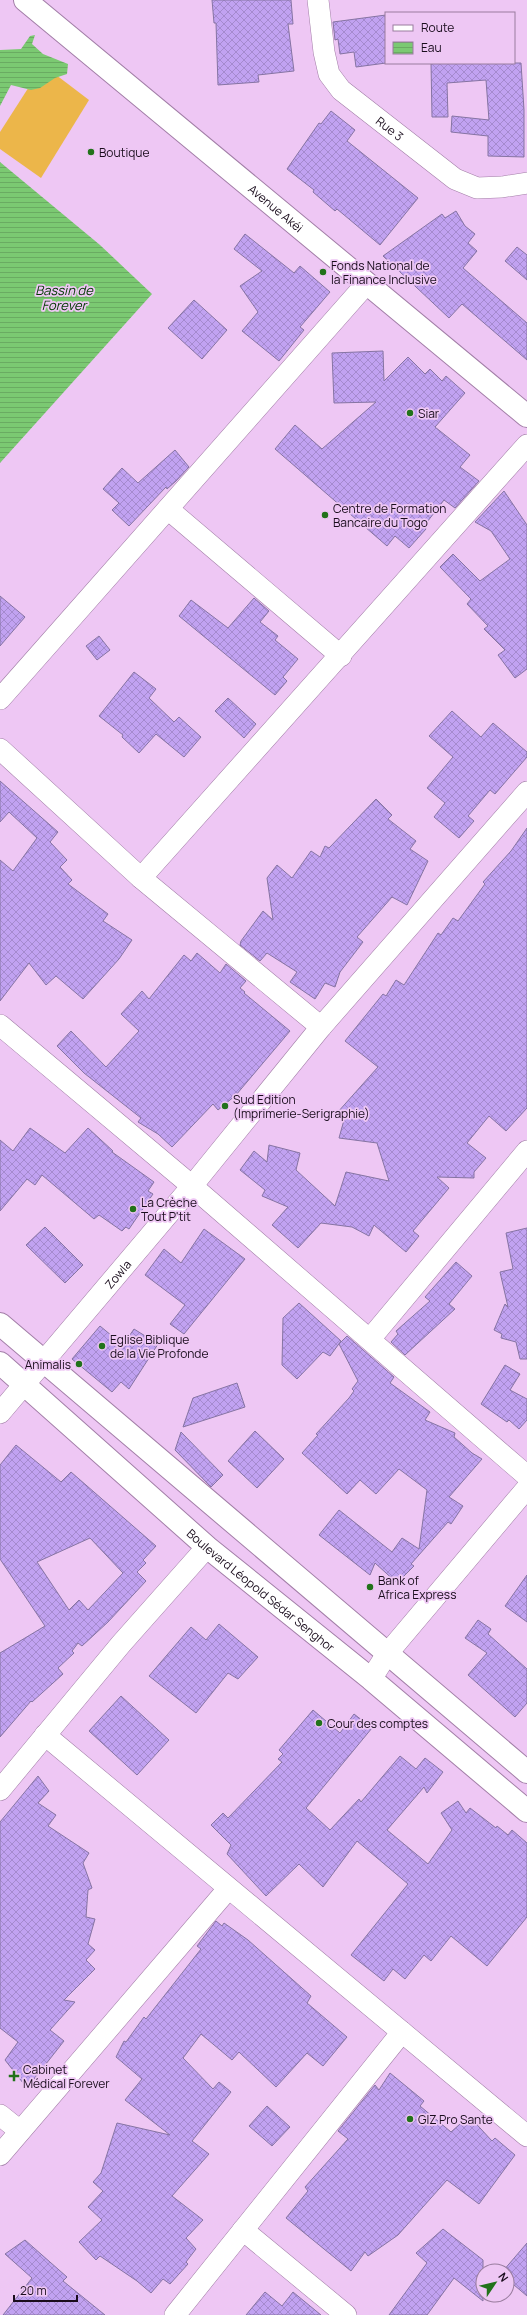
<svg xmlns="http://www.w3.org/2000/svg" width="527" height="2315" font-family="Manrope,sans-serif">
	<style>
		.grass { fill: #ecb64a }
		.water { fill: url(#water-rules) }
		.building { fill: url(#building-cross-hatch); stroke: #8674a3; fill-rule: evenodd }
		.lines { fill: none; stroke-linecap: round; stroke-linejoin: round }
		.street-casing { stroke: #a27ea7; stroke-width: 22 }
		.secondary-casing { stroke: #a27ea7; stroke-width: 24 }
		.street { stroke: #fff; stroke-width: 21 }
		.secondary { stroke: #fff; stroke-width: 22 }
		.poi-dot { fill: #21721a; stroke: #eec7f4; stroke-width: 1.5 }
		.labels { text-anchor: middle; dominant-baseline: central; stroke-width: 3.5; stroke-linejoin: round; paint-order: stroke }
		.street-label { font-size: 12px; fill: #1a0d1d; stroke: #eec7f4 }
		.poi-label { font-size: 12px; fill: #1a0d1d; stroke: #eec7f4; text-anchor: start }
		.water-label { font-size: 13px; font-style: italic; fill: #003900; stroke: #eec7f4 }
	</style>
	<defs>
		<pattern id="water-rules" width="6" height="5" patternUnits="userSpaceOnUse"><rect width="6" height="5" fill="#7bc972"/><path d="M0 2.5h6" fill="none" stroke="#6aab62"/></pattern>
		<pattern id="building-cross-hatch" width="8" height="8" patternUnits="userSpaceOnUse"><rect width="8" height="8" fill="#c1a2f1"/><path d="M0 0l8 8M0 8l8-8" fill="none" stroke="#a58ace"/></pattern>
	</defs>
	<rect width="100%" height="100%" fill="#eec7f4"/>
	<!-- grass -->
	<path class="grass" d="M43 65 89 100 41 178 0 149V132Z"/>
	<!-- water -->
	<g class="water">
		<path d="M35 35 32 44 43 54 68 64 67 74 55 78 40 88 31 90 11 85 0 106V50L21 49 30 36Z"/>
		<path d="M0 162 100 245 152 294 0 463Z"/>
	</g>
	<!-- building -->
	<g class="building">
		<path d="M212 0H291L293 24H288L294 71 258 75 259 82 218 85 216 23H214Z"/>
		<path d="M386 15V63L356 67 354 52 340 54 338 39 335 40 333 22Z"/>
		<path d="M431 63H521L524 110V157L488 156V136L451 132 452 116 489 120 486 80 447 83 448 117H432Z"/>
		<path d="M331 111 355 130 347 141 418 198 380 245 337 209 335 211 313 192 314 190 287 169 319 123 321 124Z"/>
		<path d="M456 211 465 226 475 234 468 243 477 251 463 268 527 323V360L462 304 449 318 383 256 442 214 445 218Z"/>
		<path d="M245 234 294 273 300 266 330 292 300 327 304 330 279 361 242 331 258 312 240 286 262 271 234 249Z"/>
		<path d="M517 247 527 255V280L505 261Z"/>
		<path d="M194 300 227 330 202 359 168 328Z"/>
		<path d="M383 351 384 381 408 357 425 374 430 369 442 381 446 376 465 393 435 427 470 455 460 467 479 481 455 508 444 500 424 526 426 529 409 548 395 536 387 546 275 449 295 425 322 449 376 402 334 403 332 353Z"/>
		<path d="M175 450 189 467 176 481 167 489 166 487 129 526 112 510 119 503 103 489 122 468 138 483Z"/>
		<path d="M504 491 527 525V669L515 678 498 655 505 650 484 629 488 626 467 604 471 599 440 567 453 554 480 581 510 559 491 531 475 522Z"/>
		<path d="M0 596 25 617 0 646Z"/>
		<path d="M254 598 269 611 260 622 278 636 275 640 298 659 283 677 287 681 275 695 179 616 191 600 228 628Z"/>
		<path d="M99 636 110 650 97 660 86 646Z"/>
		<path d="M134 672 156 689 149 698 174 722 179 717 201 737 184 757 156 734 139 753 122 737 123 735 99 716Z"/>
		<path d="M228 698 256 724 244 738 215 711Z"/>
		<path d="M452 711 481 737 493 723 527 752V757L495 794 490 790 468 816 474 821 459 838 434 817 445 803 427 788 453 757 429 736Z"/>
		<path d="M0 781 58 832 50 842 67 860 60 867 72 880 68 884 108 914 103 921 132 940 119 959 83 999 56 976 46 985 29 963 0 1001V860L13 871 37 838 9 812 0 822Z"/>
		<path d="M376 799 392 815 388 819 416 841 410 849 428 861 407 905 392 897 357 937 363 942 340 972 335 987 325 983 315 999 290 982 297 972 267 953 260 961 240 945 241 941 263 911 273 920 267 878 277 865 292 878 311 851 320 857 325 846 329 848Z"/>
		<path d="M527 828V1108L506 1131 489 1116 467 1143 486 1158 474 1172V1178L437 1177 449 1188 413 1231 419 1236 406 1252 374 1225 369 1236 352 1227 321 1223 298 1248 272 1225 288 1207 262 1196 265 1190 240 1170 254 1151 267 1162 269 1145 300 1153 296 1170 335 1206 346 1172 389 1181 377 1143 339 1138 344 1120 337 1113 378 1067 345 1041 383 994 386 996 396 980 404 985 438 933 441 935 453 918 458 921 485 884 483 882 511 851Z"/>
		<path d="M197 953 220 973 226 964 246 981 240 988 245 992 244 993 290 1031 236 1095 218 1110 213 1104 172 1147 158 1134 138 1122 141 1118 84 1073 57 1046 71 1031 106 1067 139 1031 121 1014 142 991 149 999 184 955 191 961Z"/>
		<path d="M30 1128 65 1153 88 1128 113 1151 112 1152 154 1182 148 1191 153 1194 129 1229 126 1227 122 1231 99 1215 94 1219 42 1175 35 1185 27 1179 0 1211V1140L13 1151Z"/>
		<path d="M45 1227 83 1265 65 1283 26 1245Z"/>
		<path d="M527 1228V1359H520L516 1342 501 1338 502 1334 494 1330 505 1304 508 1307 500 1272 513 1269 506 1233Z"/>
		<path d="M204 1229 245 1259 184 1334 170 1324 185 1305 145 1275 164 1249 181 1263Z"/>
		<path d="M456 1262 472 1276 449 1304 455 1309 405 1355 391 1342 398 1334 396 1331 430 1301 425 1297Z"/>
		<path d="M299 1303 341 1341 330 1356 323 1352 297 1379 282 1365 283 1318Z"/>
		<path d="M100 1326 123 1345 134 1329 158 1344 129 1389 121 1382 112 1392 72 1359Z"/>
		<path d="M347 1336 394 1377 390 1383 430 1412 425 1420 455 1433 454 1437 472 1453 482 1459 449 1497 463 1506 451 1524 448 1522 411 1564 414 1566 397 1583 375 1563 370 1575 319 1535 339 1510 392 1552 402 1538 419 1549 427 1490 399 1469 376 1494 360 1480 347 1494 302 1453 318 1435 316 1434 349 1398 354 1391 352 1389 358 1381 339 1344Z"/>
		<path d="M505 1365 520 1374 510 1390 527 1399V1420L519 1429 509 1420 507 1422 481 1404Z"/>
		<path d="M237 1383 245 1407 183 1427 193 1398Z"/>
		<path d="M255 1431 284 1459 257 1488 228 1461Z"/>
		<path d="M181 1432 223 1475 211 1487 175 1450Z"/>
		<path d="M16 1445 61 1482 71 1472 156 1546 143 1560 146 1563 137 1572 146 1581 108 1622 82 1646 78 1643 72 1651 74 1653 58 1668 63 1674 32 1702 31 1701 0 1737V1653L45 1626 0 1559V1465ZM90 1538 123 1573 88 1610 79 1600 69 1610 37 1562Z"/>
		<path d="M527 1575V1622L505 1606Z"/>
		<path d="M478 1620 491 1629 488 1634 527 1669V1703L515 1717 468 1675 487 1653 465 1638Z"/>
		<path d="M219 1624 258 1657 238 1679 228 1673 196 1713 149 1676 191 1627 206 1640Z"/>
		<path d="M121 1696 169 1740 137 1775 89 1731Z"/>
		<path d="M313 1710 340 1733 354 1714 372 1728 306 1808 330 1830 359 1799 361 1802 400 1756 416 1769 425 1758 443 1772 427 1793 424 1787 387 1830 428 1864 452 1830 441 1813 458 1801 466 1813 470 1808 496 1828 497 1826 508 1835 512 1830 527 1843V1917L487 1966 451 1936 431 1961 424 1955 405 1979 393 1969 384 1981 351 1955 408 1884 357 1841 323 1887 299 1864 266 1896 227 1854 231 1845 211 1825 223 1813 228 1818 282 1762 278 1759 283 1754 279 1750Z"/>
		<path d="M38 1776 49 1791 38 1803 56 1815 48 1826 89 1853 83 1863 92 1888 88 1890 86 1917 95 1919 88 1944 95 1950 86 1960 95 1969 64 2000 75 2002 50 2030 64 2041 27 2088 5 2060 18 2042 0 2028V1822Z"/>
		<path d="M216 1921 222 1926 224 1923 248 1940 311 1996 307 2003 347 2037 323 2066 307 2053 276 2087 239 2052 232 2060 201 2034 183 2058 213 2089 219 2082 231 2092 192 2141 209 2154 172 2196 203 2220 186 2238 196 2249 186 2262 188 2264 170 2284 163 2279 151 2293 137 2281 100 2256 96 2260 79 2242 102 2220 88 2207 103 2191 93 2182 101 2173 117 2123 170 2135 125 2100 142 2079 116 2057 124 2041 126 2042 144 2017 146 2019 201 1949 197 1946Z"/>
		<path d="M390 2073 424 2101 420 2106 451 2132 469 2116 492 2141 495 2138 515 2155 479 2204 447 2180 398 2235 368 2256 365 2252 351 2271 286 2218 308 2191 305 2187 348 2139 338 2131 375 2085 379 2090Z"/>
		<path d="M267 2106 290 2127 272 2146 249 2126Z"/>
		<path d="M443 2229 483 2260V2301L454 2278 427 2315H389L427 2263 416 2253Z"/>
		<path d="M25 2240 67 2277 63 2281 105 2315H3L32 2278 5 2254Z"/>
		<path d="M527 2243V2296L507 2279V2271H503Z"/>
		<path d="M265 2292 282 2306 293 2292 321 2315H246Z"/>
	</g>
	<g class="lines">
		<!-- street casing -->
		<g class="street-casing">
			<g id="street">
				<path id="s1" d="M318 0 324 52 329 74 341 90 455 179 477 188 502 187 527 183"/>
				<path d="M168 509 341 656"/>
				<path d="M0 699 367 283"/>
				<path d="M0 749 141 878 321 1027"/>
				<path d="M141 878 527 445"/>
				<path d="M0 1025 192 1186 527 1476"/>
				<path d="M370 1339 527 1151"/>
				<path id="s2" d="M0 1413 192 1186 321 1027 527 792"/>
				<path d="M371 1679 387 1654 527 1488"/>
				<path d="M45 1735 527 2136"/>
				<path d="M0 1790 121 1644 207 1547"/>
				<path d="M0 2115 20 2131"/>
				<path d="M0 2155 228 1889"/>
				<path d="M243 2230 346 2315"/>
				<path d="M175 2315 402 2032"/>
			</g>
		</g>
		<!-- secondary casing -->
		<g class="secondary-casing">
			<g id="secondary">
				<path id="s3" d="M25 0 527 416"/>
				<path d="M0 1324 527 1772"/>
				<path id="s4" d="M0 1363 207 1547 371 1679 527 1811"/>
			</g>
		</g>
		<!-- street -->
		<use href="#street" class="street"/>
		<!-- secondary -->
		<use href="#secondary" class="secondary"/>
	</g>
	<!-- markers -->
	<g class="poi-dot">
		<circle cx="91" cy="152" r="4"/>
		<circle cx="323" cy="272" r="4"/>
		<circle cx="410" cy="413" r="4"/>
		<circle cx="325" cy="515" r="4"/>
		<circle cx="225" cy="1106" r="4"/>
		<circle cx="133" cy="1209" r="4"/>
		<circle cx="102" cy="1346" r="4"/>
		<circle cx="79" cy="1364" r="4"/>
		<circle cx="370" cy="1587" r="4"/>
		<circle cx="319" cy="1723" r="4"/>
		<path d="M12 2070h4v4h4v4h-4v4h-4v-4h-4v-4h4z"/>
		<circle cx="410" cy="2119" r="4"/>
	</g>
	<g class="labels">
		<!-- street labels -->
		<g class="street-label">
			<text stroke="none"><textPath href="#s1" startOffset="157">Rue 3</textPath></text>
			<text stroke="none"><textPath href="#s3" startOffset="326">Avenue Akéi</textPath></text>
			<text stroke="none"><textPath href="#s2" startOffset="182">Zowla</textPath></text>
			<text stroke="none"><textPath href="#s4" startOffset="346">Boulevard Léopold Sédar Senghor</textPath></text>
		</g>
		<!-- poi labels -->
		<g class="poi-label">
			<text x="99" y="152">Boutique</text>
			<text x="331" y="265">Fonds National de<tspan x="331" dy="14">la Finance Inclusive</tspan></text>
			<text x="418" y="413">Siar</text>
			<text x="333" y="508">Centre de Formation<tspan x="333" dy="14">Bancaire du Togo</tspan></text>
			<text x="233" y="1099">Sud Edition<tspan x="233" dy="14">(Imprimerie-Serigraphie)</tspan></text>
			<text x="141" y="1202">La Crèche<tspan x="141" dy="14">Tout P'tit</tspan></text>
			<text x="110" y="1339">Eglise Biblique<tspan x="110" dy="14">de la Vie Profonde</tspan></text>
			<text x="71" y="1364" text-anchor="end">Animalis</text>
			<text x="378" y="1580">Bank of<tspan x="378" dy="14">Africa Express</tspan></text>
			<text x="327" y="1723">Cour des comptes</text>
			<text x="23" y="2069">Cabinet<tspan x="23" dy="14">Médical Forever</tspan></text>
			<text x="418" y="2119">GIZ Pro Sante</text>
		</g>
		<!-- water labels -->
		<g class="water-label">
			<text x="64" y="290">Bassin de<tspan x="64" dy="15">Forever</tspan></text>
		</g>
	</g>
	<!-- legend -->
	<rect x="385" y="12" width="130" height="52" fill="#eec7f4" stroke="#997d9e"/>
	<rect x="393" y="25" width="20" height="6" fill="#ffffff" stroke="#997d9e"/>
	<text x="421" y="32" font-size="12" fill="#1a0d1d">Route</text>
	<rect x="393" y="42" width="20" height="12" fill="url(#water-rules)" stroke="#997d9e"/>
	<text x="421" y="52" font-size="12" fill="#1a0d1d">Eau</text>
	<!-- north arrow -->
	<g transform="translate(495 2283) rotate(55)"><circle r="19" fill="#eec7f4" stroke="#997d9e"/>
	<path d="M0-3L7 15L0 10L-7 15Z" fill="#21721a"/>
	<text y="-6" font-size="11" font-weight="bold" text-anchor="middle" fill="#1a0d1d">N</text>
	</g>
	<!-- scale -->
	<path d="M14 2295v6h63v-6" fill="none" stroke="#1a0d1d" stroke-width="2"/>
	<text x="20" y="2295" font-size="12" fill="#1a0d1d" stroke="#eec7f4" stroke-width="3" paint-order="stroke">20 m</text>
</svg>
